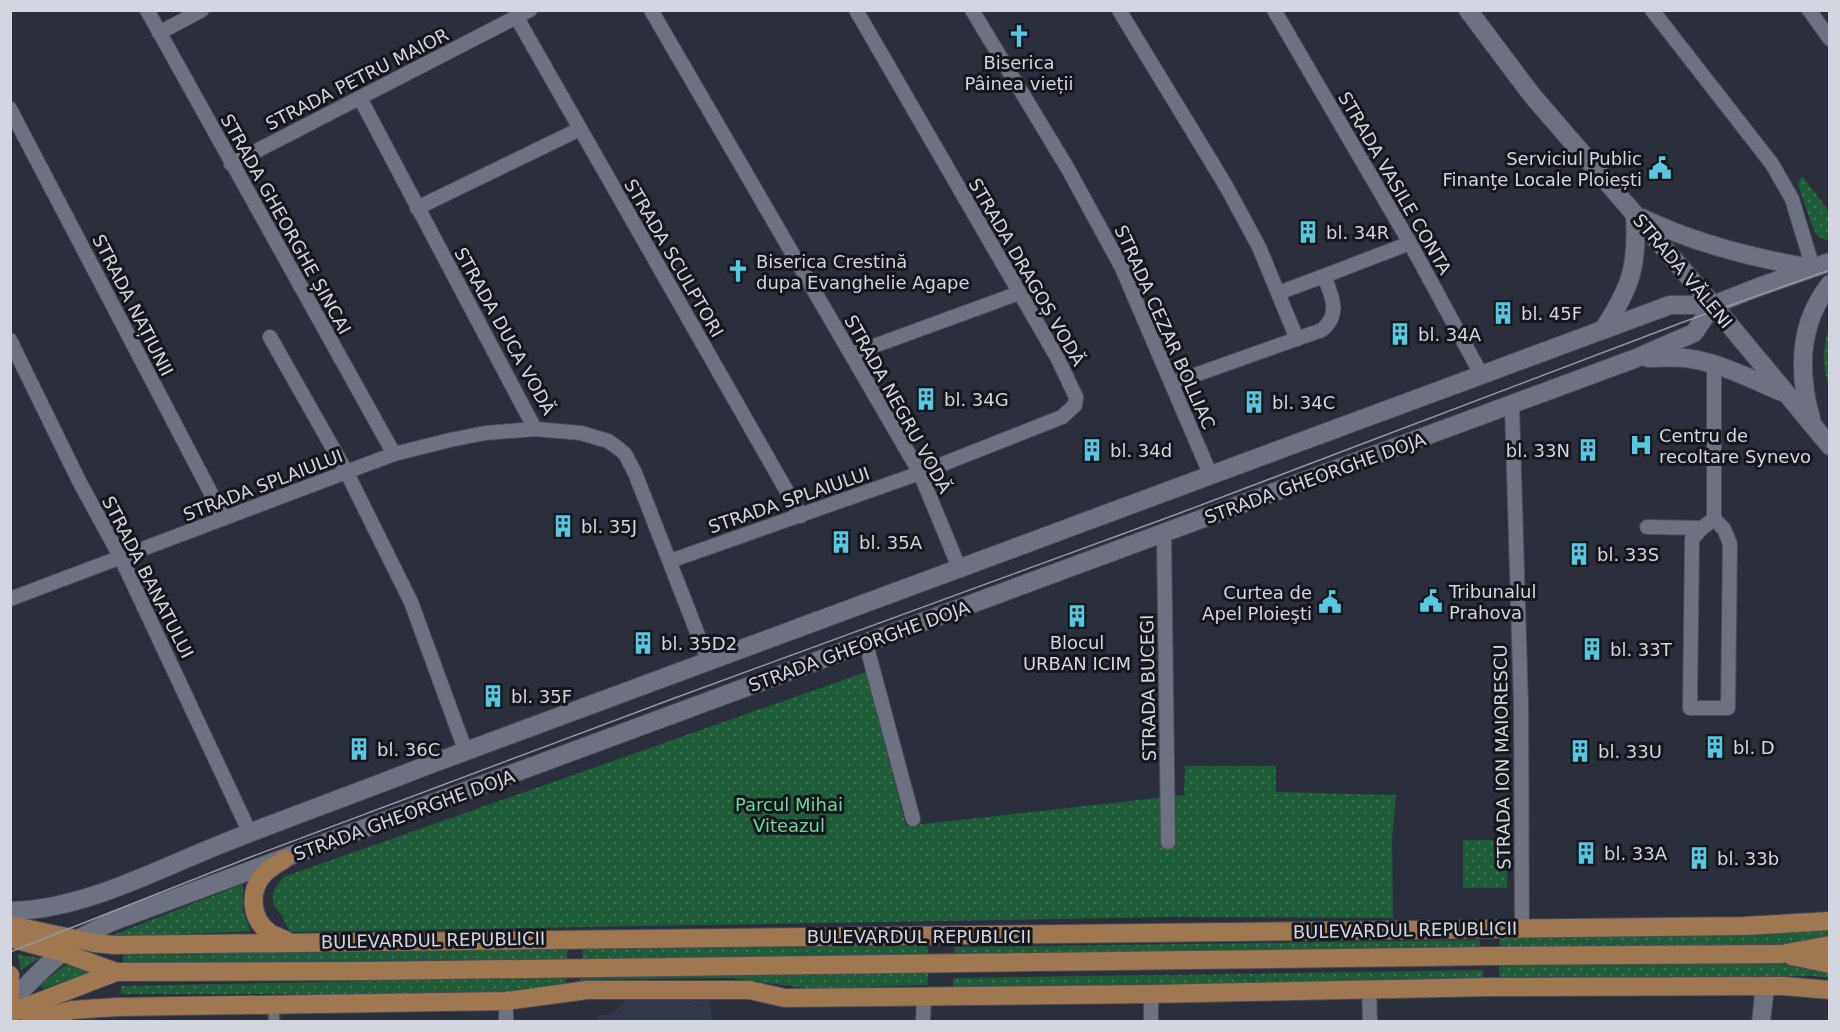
<svg xmlns="http://www.w3.org/2000/svg" width="1840" height="1032" font-family="'DejaVu Sans',sans-serif">
	<style>
		.built { fill: #323749 }
		.grass { fill: url(#grass-dots) }
		.lines { fill: none; stroke-linecap: round; stroke-linejoin: round }
		.pedestrian-casing { stroke: #4a4c57; stroke-width: 13 }
		.minor-casing { stroke: #4a4c57; stroke-width: 16 }
		.tertiary-casing { stroke: #4a4c57; stroke-width: 20 }
		.secondary-casing { stroke: #4a4c57; stroke-width: 20 }
		.primary-casing { stroke: #4a4c57; stroke-width: 20 }
		.pedestrian { stroke: #6e7280; stroke-width: 10 }
		.minor { stroke: #6e7280; stroke-width: 14 }
		.tertiary { stroke: #6e7280; stroke-width: 18 }
		.secondary { stroke: #6e7280; stroke-width: 18 }
		.primary { stroke: #9f7751; stroke-width: 18 }
		.tram { stroke: #9597a2; stroke-width: 1.5 }
		.labels { text-anchor: middle; dominant-baseline: central; stroke-width: 6; stroke-linejoin: round; paint-order: stroke }
		.poi-label { font-size: 18px; fill: #d4d6df; stroke: #15171c; text-anchor: start }
		.street-label { font-size: 18px; fill: #d4d6df; stroke: #15171c }
		.park-label { font-size: 18px; fill: #6dd99a; stroke: #15171c }
	</style>
	<defs>
		<pattern id="grass-dots" width="8" height="8" patternUnits="userSpaceOnUse" patternTransform="scale(1.5)"><rect width="8" height="8" fill="#1e5b39"/><path d="M2 2h.1M6 6h.1" fill="none" stroke="#3e7255" stroke-width="1.8" stroke-linecap="round"/></pattern>
	</defs>
	<rect width="100%" height="100%" fill="#2b2e3b"/>
	<!-- built -->
	<path class="built" d="M692 995V1001L708 1000 711 1004V1021L598 1022V1015H610L630 997Z"/>
	<!-- grass -->
	<g class="grass">
		<path d="M1802 176 1829 211V241L1817 236 1811 223 1798 184Z"/>
		<path d="M1829 329 1830 385H1829C1822 367 1822 347 1829 329Z"/>
		<path d="M866 672 906 826 1184 795 1185 766H1276V792L1396 795 1392 840 1393 918 1173 917 290 932 282 916 273 905V891L283 877Z"/>
		<path d="M1463 840H1508L1507 888H1463Z"/>
		<path d="M243 884V912L251 931 105 938Z"/>
		<path d="M1830 930 1829 939 1774 948 1500 950 1499 937Z"/>
		<path d="M1480 940V953L953 959 955 947Z"/>
		<path d="M927 942 928 954 582 961 583 945Z"/>
		<path d="M567 948V961L123 965V954Z"/>
		<path d="M17 954 40 958 21 970Z"/>
		<path d="M1726 961 1799 964 1830 971 1829 978 1813 976 1499 980V966Z"/>
		<path d="M75 962 95 968 88 973 43 989 40 985 65 965Z"/>
		<path d="M1483 970V982L953 990V978Z"/>
		<path d="M928 972V985L812 989 731 978 580 980 581 975Z"/>
		<path d="M567 977 566 984 480 994H121V986Z"/>
	</g>
	<g class="lines">
		<!-- pedestrian casing -->
		<g class="pedestrian-casing">
			<path id="pedestrian" d="M274 1004V1022"/>
		</g>
		<!-- minor casing -->
		<g class="minor-casing">
			<g id="minor">
				<path d="M147 10 394 454"/>
				<path d="M651 10 920 473 960 570"/>
				<path d="M972 10 1068 169 1122 268 1211 476"/>
				<path d="M1119 10 1226 186 1259 247 1297 339"/>
				<path d="M1274 10 1410 243 1481 374"/>
				<path d="M1652 10 1772 164 1792 199 1813 268"/>
				<path d="M1809 10 1830 39"/>
				<path d="M517 18 801 516"/>
				<path d="M159 33 202 10"/>
				<path d="M360 98 535 429"/>
				<path d="M10 109 224 518"/>
				<path d="M231 164 530 10"/>
				<path d="M417 208 580 129"/>
				<path d="M1278 293 1324 276"/>
				<path d="M270 337 347 473 411 602 466 752"/>
				<path d="M10 340 79 481 121 558 250 833"/>
				<path d="M852 354 1019 293"/>
				<path d="M1172 383 1322 330C1341 314 1332 296 1324 276L1410 243"/>
				<path d="M1512 406 1521 704 1522 929"/>
				<path d="M1714 519 1724 529 1730 544 1728 708H1690L1692 539 1702 528 1714 519V365"/>
				<path d="M1647 527 1702 528"/>
				<path d="M1164 534 1168 842"/>
				<path d="M670 561 920 473 1062 417 1075 405 1076 397 1058 359 856 10"/>
				<path d="M10 599 394 454 450 440 485 433 535 429 581 433 608 441 618 448 625 454 635 473 709 663"/>
				<path d="M866 644 913 819"/>
				<path d="M1369 989 1370 1022"/>
				<path d="M506 1001V1022"/>
				<path d="M923 1022 924 996"/>
				<path d="M1151 1022V994"/>
			</g>
		</g>
		<!-- tertiary casing -->
		<g class="tertiary-casing">
			<path id="tertiary" d="M1761 1022 1765 986"/>
		</g>
		<!-- secondary casing -->
		<g class="secondary-casing">
			<g id="secondary">
				<path d="M1468 10 1531 94 1713 305 1830 446"/>
				<path d="M1642 218C1696 244 1753 258 1811 268"/>
				<path d="M1603 330C1631 287 1638 266 1635 215"/>
				<path d="M1648 358C1660 358 1673 357 1685 358 1719 362 1751 379 1782 392"/>
				<path d="M1811 419C1798 372 1798 324 1830 284"/>
				<path d="M10 911C80 910 150 873 214 847 283 819 354 794 423 767L1670 305H1713L1756 288 1830 262"/>
				<path d="M12 1000 46 966 78 939 111 922 1634 359 1694 333 1713 305"/>
			</g>
		</g>
		<!-- primary casing -->
		<g class="primary-casing">
			<g id="primary">
				<path d="M285 859C278 863 270 868 265 873 248 890 250 919 270 933 275 936 282 938 287 941"/>
				<path d="M10 925 94 943 114 945 1492 929 1744 926 1830 921"/>
				<path d="M10 938 61 952 116 972 369 971 1492 956 1781 954 1830 945"/>
				<path d="M1792 956 1830 964"/>
				<path d="M10 975V1004"/>
				<path d="M10 1013 116 972"/>
				<path d="M29 1022 72 1010 117 1007 506 1001 587 990H749L785 998 1151 994 1492 987 1783 986 1830 990"/>
			</g>
		</g>
		<!-- pedestrian -->
		<use href="#pedestrian" class="pedestrian"/>
		<!-- minor -->
		<use href="#minor" class="minor"/>
		<!-- tertiary -->
		<use href="#tertiary" class="tertiary"/>
		<!-- secondary -->
		<use href="#secondary" class="secondary"/>
		<!-- primary -->
		<use href="#primary" class="primary"/>
		<!-- tram -->
		<path class="tram" d="M10 952 248 858 672 699 1180 513 1686 321 1830 270"/>
	</g>
	<!-- icons -->
	<defs>
		<g id="church-bare" transform="scale(1.8)"><path d="M-1.2-6h2.4v3.5h3.3v2.4h-3.3V6h-2.4V-.1h-3.3v-2.4h3.3Z" fill="#56c9e1" stroke="#15171c" stroke-width="2.5" paint-order="stroke"/></g>
		<g id="civic-bare" transform="scale(1.8)"><path d="M-.6-6.5H3V-4.5H.6V-3L4-1V1h2V6H-6V1h2V-1L-.6-3ZM-1.2 2.5V6h2.4V2.5Z" fill="#56c9e1" stroke="#15171c" stroke-width="2.5" paint-order="stroke"/></g>
		<g id="building-bare" transform="scale(1.8)"><path d="M-4-6H4V6H1V3H-1V6H-4ZM-2.5-4.3h1.7v1.8h-1.7ZM.8-4.3h1.7v1.8H.8ZM-2.5-1h1.7V.8h-1.7ZM.8-1h1.7V.8H.8Z" fill="#56c9e1" stroke="#15171c" stroke-width="2.5" paint-order="stroke"/></g>
		<g id="hospital-bare" transform="scale(1.8)"><path d="M-5-5h3v3.5h4V-5h3V5h-3V1.5h-4V5h-3Z" fill="#56c9e1" stroke="#15171c" stroke-width="2.5" paint-order="stroke"/></g>
	</defs>
	<g fill-rule="evenodd">
		<use href="#church-bare" x="1019" y="36"/>
		<use href="#civic-bare" x="1660" y="168"/>
		<use href="#building-bare" x="1308" y="232"/>
		<use href="#church-bare" x="738" y="271"/>
		<use href="#building-bare" x="1503" y="313"/>
		<use href="#building-bare" x="1400" y="334"/>
		<use href="#building-bare" x="926" y="399"/>
		<use href="#building-bare" x="1254" y="402"/>
		<use href="#hospital-bare" x="1641" y="445"/>
		<use href="#building-bare" x="1092" y="450"/>
		<use href="#building-bare" x="1588" y="450"/>
		<use href="#building-bare" x="563" y="526"/>
		<use href="#building-bare" x="841" y="542"/>
		<use href="#building-bare" x="1579" y="554"/>
		<use href="#civic-bare" x="1431" y="601"/>
		<use href="#civic-bare" x="1330" y="602"/>
		<use href="#building-bare" x="1077" y="616"/>
		<use href="#building-bare" x="643" y="643"/>
		<use href="#building-bare" x="1592" y="649"/>
		<use href="#building-bare" x="493" y="696"/>
		<use href="#building-bare" x="1715" y="747"/>
		<use href="#building-bare" x="359" y="749"/>
		<use href="#building-bare" x="1580" y="751"/>
		<use href="#building-bare" x="1586" y="853"/>
		<use href="#building-bare" x="1699" y="858"/>
	</g>
	<g class="labels">
		<!-- poi labels -->
		<g class="poi-label">
			<text x="1019" y="62" text-anchor="middle">Biserica<tspan x="1019" dy="21">Pâinea vieții</tspan></text>
			<text x="1642" y="158" text-anchor="end">Serviciul Public<tspan x="1642" dy="21">Finanţe Locale Ploiești</tspan></text>
			<text x="1326" y="232">bl. 34R</text>
			<text x="756" y="261">Biserica Crestină<tspan x="756" dy="21">dupa Evanghelie Agape</tspan></text>
			<text x="1521" y="313">bl. 45F</text>
			<text x="1418" y="334">bl. 34A</text>
			<text x="944" y="399">bl. 34G</text>
			<text x="1272" y="402">bl. 34C</text>
			<text x="1659" y="435">Centru de<tspan x="1659" dy="21">recoltare Synevo</tspan></text>
			<text x="1110" y="450">bl. 34d</text>
			<text x="1570" y="450" text-anchor="end">bl. 33N</text>
			<text x="581" y="526">bl. 35J</text>
			<text x="859" y="542">bl. 35A</text>
			<text x="1597" y="554">bl. 33S</text>
			<text x="1449" y="591">Tribunalul<tspan x="1449" dy="21">Prahova</tspan></text>
			<text x="1312" y="592" text-anchor="end">Curtea de<tspan x="1312" dy="21">Apel Ploieşti</tspan></text>
			<text x="1077" y="642" text-anchor="middle">Blocul<tspan x="1077" dy="21">URBAN ICIM</tspan></text>
			<text x="661" y="643">bl. 35D2</text>
			<text x="1610" y="649">bl. 33T</text>
			<text x="511" y="696">bl. 35F</text>
			<text x="1733" y="747">bl. D</text>
			<text x="377" y="749">bl. 36C</text>
			<text x="1598" y="751">bl. 33U</text>
			<text x="1604" y="853">bl. 33A</text>
			<text x="1717" y="858">bl. 33b</text>
		</g>
		<!-- street labels -->
		<g class="street-label">
			<text transform="translate(357 79) rotate(-27)">STRADA PETRU MAIOR</text>
			<text transform="translate(1395 183) rotate(60)">STRADA VASILE CONTA</text>
			<text transform="translate(286 224) rotate(61)">STRADA GHEORGHE ȘINCAI</text>
			<text transform="translate(674 258) rotate(60)">STRADA SCULPTORI</text>
			<text transform="translate(1683 271) rotate(50)">STRADA VĂLENI</text>
			<text transform="translate(1027 272) rotate(60)">STRADA DRAGOȘ VODĂ</text>
			<text transform="translate(133 305) rotate(63)">STRADA NAȚIUNII</text>
			<text transform="translate(1165 327) rotate(66)">STRADA CEZAR BOLLIAC</text>
			<text transform="translate(505 331) rotate(61)">STRADA DUCA VODĂ</text>
			<text transform="translate(898 404) rotate(61)">STRADA NEGRU VODĂ</text>
			<text transform="translate(1315 478) rotate(-20)">STRADA GHEORGHE DOJA</text>
			<text transform="translate(263 485) rotate(-21)">STRADA SPLAIULUI</text>
			<text transform="translate(789 500) rotate(-19)">STRADA SPLAIULUI</text>
			<text transform="translate(148 577) rotate(63)">STRADA BANATULUI</text>
			<text transform="translate(859 646) rotate(-20)">STRADA GHEORGHE DOJA</text>
			<text transform="translate(1148 688) rotate(-91)">STRADA BUCEGI</text>
			<text transform="translate(1502 757) rotate(-91)">STRADA ION MAIORESCU</text>
			<text transform="translate(404 815) rotate(-20)">STRADA GHEORGHE DOJA</text>
			<text transform="translate(1405 930) rotate(-1)">BULEVARDUL REPUBLICII</text>
			<text x="919" y="936">BULEVARDUL REPUBLICII</text>
			<text transform="translate(433 940) rotate(-1)">BULEVARDUL REPUBLICII</text>
		</g>
		<!-- park labels -->
		<g class="park-label">
			<text x="789" y="804">Parcul Mihai<tspan x="789" dy="21">Viteazul</tspan></text>
		</g>
	</g>
	<!-- border -->
	<rect width="1840" height="1032" fill="none" stroke="#d4d6df" stroke-width="24"/>
</svg>
